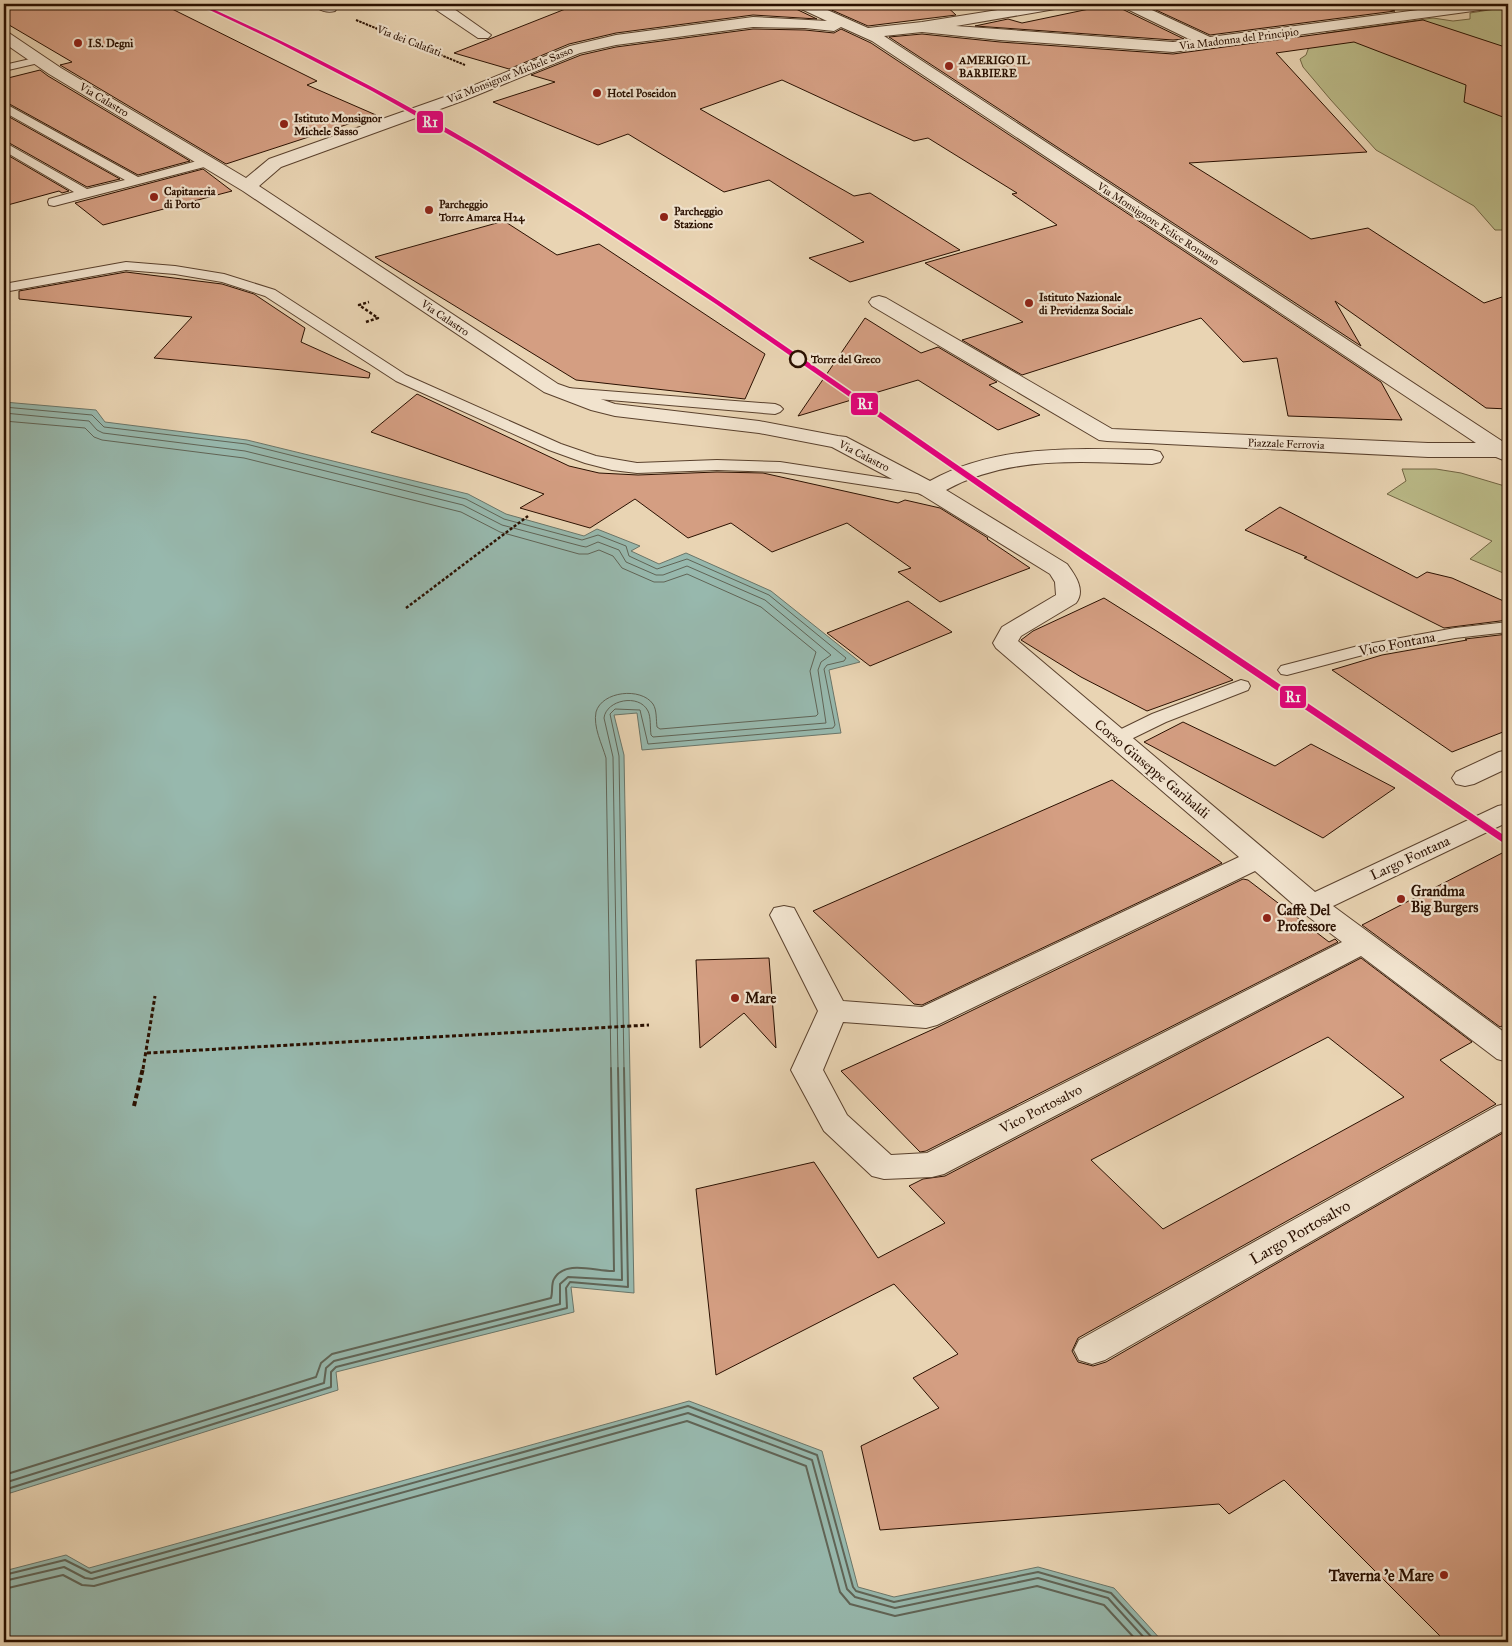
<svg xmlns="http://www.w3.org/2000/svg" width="1512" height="1646" font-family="'IM FELL Great Primer',serif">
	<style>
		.green { fill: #bbbb89; stroke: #726644 }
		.water { fill: #97b8ad; stroke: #6b7568 }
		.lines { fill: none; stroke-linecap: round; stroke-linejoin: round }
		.shore-far1 { stroke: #606456; stroke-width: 1 }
		.shore { stroke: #606456; stroke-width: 2 }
		.building { fill: #d49e82; stroke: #2a1000; fill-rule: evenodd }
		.lane-casing { stroke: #5a412d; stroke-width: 2 }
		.street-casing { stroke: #5a412d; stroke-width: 2 }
		.path-far3 { stroke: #2a1000; stroke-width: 2; stroke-dasharray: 2.5 1; stroke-linecap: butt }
		.path-far2 { stroke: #2a1000; stroke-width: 2.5; stroke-dasharray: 3 2; stroke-linecap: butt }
		.path-far1 { stroke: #2a1000; stroke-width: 3; stroke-dasharray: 4 2.5; stroke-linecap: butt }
		.path { stroke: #2a1000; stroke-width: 4; stroke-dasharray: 5 3; stroke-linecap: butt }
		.lane { fill: #f1e3ce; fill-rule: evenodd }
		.street { fill: #f1e3ce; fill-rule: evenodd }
		.rail-1-casing { stroke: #f1e3ce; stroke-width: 3 }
		.rail-1 { fill: #e5007d; fill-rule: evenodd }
		.poi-dot { fill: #8f2418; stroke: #f1e3ce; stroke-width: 2 }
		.stop-dot { fill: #f1e3ce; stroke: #2a1000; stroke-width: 2.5 }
		.labels { text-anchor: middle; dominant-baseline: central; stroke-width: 4.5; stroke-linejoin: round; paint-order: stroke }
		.far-street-label { font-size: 11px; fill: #2a1000; stroke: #f1e3ce }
		.far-poi-label { font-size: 11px; font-weight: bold; fill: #2a1000; stroke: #f1e3ce; text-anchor: start }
		.far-stop-label { font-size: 11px; font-weight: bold; fill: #2a1000; stroke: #f1e3ce; text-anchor: start }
		.street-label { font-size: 14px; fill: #2a1000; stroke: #f1e3ce }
		.poi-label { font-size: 14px; font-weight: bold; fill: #2a1000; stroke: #f1e3ce; text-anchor: start }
		.near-street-label { font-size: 16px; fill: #2a1000; stroke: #f1e3ce }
		.near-poi-label { font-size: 16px; font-weight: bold; fill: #2a1000; stroke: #f1e3ce; text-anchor: end }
		.line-badge { stroke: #f1e3ce; stroke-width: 2 }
		.badge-label { font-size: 14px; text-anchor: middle; font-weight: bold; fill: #fff }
	</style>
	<rect width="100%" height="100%" fill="#e9d4b3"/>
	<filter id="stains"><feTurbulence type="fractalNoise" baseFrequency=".004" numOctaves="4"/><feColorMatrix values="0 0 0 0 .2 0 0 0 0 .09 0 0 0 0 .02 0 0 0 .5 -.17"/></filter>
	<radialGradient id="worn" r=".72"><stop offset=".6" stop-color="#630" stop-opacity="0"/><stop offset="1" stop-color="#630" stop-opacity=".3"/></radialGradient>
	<!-- green -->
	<g class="green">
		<path d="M1508 7V230H1495L1474 206 1376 150 1330 99 1303 67 1300 59 1306 55 1310 44 1326 33 1433 18 1453 21 1470 19V13Z"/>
		<path d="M1402 469H1436L1461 473 1508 487V575L1470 559 1492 541 1387 494 1406 481Z"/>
	</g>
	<!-- water -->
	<g class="water">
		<path d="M4 402 96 410 105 422 247 440 468 494 506 514 584 536 597 529 640 546 631 551 659 564 686 553 771 591 860 662 829 670 841 733 642 750 637 713 614 715 624 755 634 1293 571 1287 574 1312 336 1372 338 1390 4 1495Z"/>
		<path d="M689 1401 822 1451 858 1587 894 1597 1038 1567 1114 1588 1163 1642H4V1571L66 1555 89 1568Z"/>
	</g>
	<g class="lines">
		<!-- shore-far1 -->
		<g class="shore-far1">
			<path d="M4 407 92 415 104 427 246 444 466 499 504 519 582 540 598 535 626 546 629 556 657 569 687 559 769 595 846 658 844 661 827 665 824 669 835 725 833 728 648 744 640 710 615 709 610 714 619 756 624 1069"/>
			<path d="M4 413 89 421 97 430 103 433 245 451 463 505 502 525 581 546 586 547 598 542 619 550 626 562 656 575H663L687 566 765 600 831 655 821 662 818 670 826 723 653 737 651 735C650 728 651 717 648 711 639 693 606 700 604 718L613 757 618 1069"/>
			<path d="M4 421 85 428 94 437 102 440 244 458 461 512 500 532 579 554H588L599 550 613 556 622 568 654 582H664L687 574 761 607 816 652 810 671 818 714 816 716 660 729 657 727C656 720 657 710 653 704 641 687 602 691 596 712 593 727 602 744 606 758L611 1069"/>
		</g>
		<!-- shore -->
		<g class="shore">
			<path d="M4 1475 316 1377 321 1363 332 1354 551 1298C553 1292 551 1284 554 1279 565 1259 597 1272 614 1271L611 1068"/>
			<path d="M4 1483 324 1383 326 1368 334 1361 560 1304V1284L568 1277 622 1280 618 1068"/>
			<path d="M4 1490 331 1387V1372L336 1367 567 1308 566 1288 570 1282 628 1287 624 1068"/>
			<path d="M4 1575 65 1560 91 1573 688 1406 817 1455 853 1587 856 1591 894 1602 1038 1572 1111 1593 1156 1642"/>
			<path d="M4 1581 64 1567 85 1578 92 1579 688 1413 812 1460 847 1589 855 1597 895 1608 1038 1578 1108 1598 1148 1642"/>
			<path d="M4 1589 63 1575 82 1585 94 1586 687 1421 806 1466 840 1592 850 1604 895 1616 1037 1586 1104 1605 1138 1642"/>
		</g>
	</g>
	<!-- building -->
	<g class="building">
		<path d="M4 4H162L317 81 307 85 376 115 226 164 60 65 72 62 4 22Z"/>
		<path d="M578 4H793L796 9 817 19 753 15 616 33 569 44 509 69 454 53Z"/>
		<path d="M818 4H944L956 15 868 26Z"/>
		<path d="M1113 4H1119L1122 9 1184 39 1173 40 975 26 1008 19 1022 23Z"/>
		<path d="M1143 4H1370L1395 11 1210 35Z"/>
		<path d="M1423 20 1508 48V119L1464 102 1466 85 1354 42 1276 53 1367 152 1189 163 1311 239 1368 228 1484 303 1508 295V409L1486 408 1335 301 1361 346 889 37 922 34 1000 42 1173 54Z"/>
		<path d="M753 29 805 30 834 33 841 29 871 43 1381 382 1402 420 1288 416 1277 358 1243 362 1201 318 1022 375 962 340 1023 322 925 263 1057 225 1012 194 1017 193 928 138 914 141 782 80 700 109 854 196 870 193 960 250 850 282 809 258 864 242 769 180 724 192 628 134 598 145 493 102 555 82 531 75 581 55 616 47Z"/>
		<path d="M40 70 48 76 190 161 138 175 4 101V79Z"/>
		<path d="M4 114 120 179 87 187 4 140Z"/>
		<path d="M4 153 69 191 62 193 59 191 4 206Z"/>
		<path d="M203 169 232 191 103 225 75 203Z"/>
		<path d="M504 221 557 255 599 244 765 354 745 399 576 380 375 257Z"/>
		<path d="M126 272 222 284 254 294 305 328 301 342 370 373 369 378 154 358 192 317 19 299V291Z"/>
		<path d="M865 318 921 353 938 347 997 382 989 385 1040 415 998 430 918 380 798 416Z"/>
		<path d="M417 394 569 466 599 473 638 475 717 472 763 473 898 503 905 500 940 508 988 538 987 539 1030 568 940 602 898 572 911 568 847 523 772 552 731 523 688 538 635 499 590 528 520 508 544 494 371 432Z"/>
		<path d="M1280 507 1417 578 1427 572 1452 578 1508 603V620L1444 628 1304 558 1307 557 1245 530Z"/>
		<path d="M1104 598 1155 630 1233 680 1147 711 1081 677 1021 640 1033 631Z"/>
		<path d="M908 601 952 632 870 666 827 633Z"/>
		<path d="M1508 634V730L1452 752 1332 670 1382 655 1467 640 1465 639Z"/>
		<path d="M1183 722 1275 766 1311 744 1395 788 1323 838 1144 742Z"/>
		<path d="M1112 780 1222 863 922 1005 914 1004 813 911Z"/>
		<path d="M1508 850V1023L1500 1027 1362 925Z"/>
		<path d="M1243 879 1248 880 1329 942 1335 939 1338 942 926 1151 920 1152 841 1071 938 1027Z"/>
		<path d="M769 958 776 1048 744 1013 700 1048 696 960Z"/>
		<path d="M1361 958 1472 1042 1440 1060 1496 1104 1078 1338 1072 1351 1078 1362 1093 1366 1106 1362 1508 1130V1642H1446L1284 1480 1229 1514 1219 1504 880 1530 861 1446 939 1408 913 1378 958 1354 894 1284 716 1375 696 1189 814 1162 878 1258 945 1223 909 1186 923 1179 945 1176ZM1328 1037 1404 1097 1163 1229 1091 1160Z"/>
	</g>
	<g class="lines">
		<!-- lane casing -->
		<g class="lane-casing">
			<g id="lane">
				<path d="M39 57 45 60 43 62 4 71V65Z"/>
				<path d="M4 103 138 177 208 158 214 162 212 165 54 206 49 205 48 202 49 199 74 192 4 151V142L87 189 125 180 4 112Z"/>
				<path d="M126 262 175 266 224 274 275 290 406 375 561 444 596 456 637 463 717 460 780 462 930 485 936 487 938 490 936 493 930 495 780 472 717 470 637 473 612 470 585 463 549 450 396 381 265 296 222 282 175 274 126 270 4 292V284Z"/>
				<path d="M567 388 775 404 780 406 783 409 780 412 775 414 562 396 559 393 562 390Z"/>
				<path d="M1508 622V632L1455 638 1363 655 1287 675 1281 674 1278 670 1281 666 1362 645 1455 628Z"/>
				<path d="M1241 680 1248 682 1250 686 1248 690 1166 722 1123 743 1116 745 1109 743 1106 739 1109 735 1152 714Z"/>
			</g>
		</g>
		<!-- street casing -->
		<g class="street-casing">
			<g id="street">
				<path d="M314 4H333L337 8 335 11C328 13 318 11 314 4Z"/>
				<path d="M430 4H447L491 35 488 38H478L432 7Z"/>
				<path d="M795 4H814L868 28 922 22 1036 4H1068L1066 7 1061 8 956 26 1173 42 1191 40 1123 7 1121 4H1139L1210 37 1464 4H1502L1500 7 1495 8 1173 52 1000 40 922 32 884 36 1508 445V462L1496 457H1428L1107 441 1099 440 872 306 869 302 872 298 879 296 886 298 1112 429 1428 443H1476L872 41 841 27 834 31 805 28 753 27 616 45 580 53 465 100 281 167 259 186 558 384 615 404 759 421 838 436 846 437 930 481C999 443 1076 449 1152 450L1160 452 1163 457 1160 462 1152 464C1082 462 1010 455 946 490L1067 564C1075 575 1086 590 1076 603L1021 636 1018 641 1315 892 1498 806 1508 804V822L1333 906 1508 1035V1062L1497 1059 1361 956 944 1174 932 1177 884 1179 872 1176 824 1131 791 1070 818 1011 770 915 774 908 784 906 794 908 843 1001 922 1007 1239 857 996 648 993 643 1002 627 1056 595 1055 582 1050 574 922 495 832 447 759 433 615 416 591 410 544 392 243 191 49 74 4 43V31L9 33 61 68 246 178 269 159 453 94 570 46 616 35 753 17 827 21 797 7ZM1255 871 1302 912 1342 942 927 1153 891 1155 847 1115 823 1070 843 1022 926 1028 937 1025Z"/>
				<path d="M1508 750V768L1474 784 1465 786 1456 784 1452 778 1456 772 1499 752Z"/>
				<path d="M1508 1103V1128L1105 1360 1092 1364 1079 1360 1074 1350 1079 1340 1497 1106Z"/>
			</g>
		</g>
		<!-- path-far3 -->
		<path class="path-far3" d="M356 20 465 65"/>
		<!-- path-far2 -->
		<g class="path-far2">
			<path d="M366 322 378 318 359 305 369 302"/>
			<path d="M406 608 528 516"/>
		</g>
		<!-- path-far1 -->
		<g class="path-far1">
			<path d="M147 1053 649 1025"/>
			<path d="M143 1069 155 996"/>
		</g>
		<!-- path -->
		<path class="path" d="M134 1106 143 1068"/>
		<!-- lane -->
		<use href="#lane" class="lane"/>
		<!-- street -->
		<use href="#street" class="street"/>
		<!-- rail-1 casing -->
		<g class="rail-1-casing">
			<path id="rail-1" d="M197 4H202C297 47 389 94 479 147 642 244 797 355 953 462 1137 589 1323 713 1508 838V845L1505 844 1085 561 716 304 584 217 476 150 372 91 277 42Z"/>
		</g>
		<!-- rail-1 -->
		<use href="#rail-1" class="rail-1"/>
	</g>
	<!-- markers -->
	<g class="poi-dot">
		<circle cx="78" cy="43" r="5"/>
		<circle cx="949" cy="66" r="5"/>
		<circle cx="597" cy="93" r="5"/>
		<circle cx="284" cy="124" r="5"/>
		<circle cx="154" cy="197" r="5"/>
		<circle cx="429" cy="210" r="5"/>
		<circle cx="664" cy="217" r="5"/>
		<circle cx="1029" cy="303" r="5"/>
		<circle cx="1401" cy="899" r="5"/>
		<circle cx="1267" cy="918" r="5"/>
		<circle cx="735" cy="998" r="5"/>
		<circle cx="1444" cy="1575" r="5"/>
	</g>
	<circle class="stop-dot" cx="798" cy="359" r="8"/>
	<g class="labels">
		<!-- far-street labels -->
		<g class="far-street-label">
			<text transform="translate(1239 39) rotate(-7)">Via Madonna del Principio</text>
			<text transform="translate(409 41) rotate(21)">Via dei Calafati</text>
			<text transform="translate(510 75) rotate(-22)">Via Monsignor Michele Sasso</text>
			<text transform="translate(104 100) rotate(31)">Via Calastro</text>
			<text transform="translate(1158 224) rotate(33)">Via Monsignore Felice Romano</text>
			<text transform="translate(445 318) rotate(34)">Via Calastro</text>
			<text transform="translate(1286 444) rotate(2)">Piazzale Ferrovia</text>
			<text transform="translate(864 456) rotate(27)">Via Calastro</text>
		</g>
		<!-- far-poi labels -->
		<g class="far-poi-label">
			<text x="88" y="43">I.S. Degni</text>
			<text x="959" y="60">AMERIGO IL<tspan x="959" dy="13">BARBIERE</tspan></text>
			<text x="607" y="93">Hotel Poseidon</text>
			<text x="294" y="118">Istituto Monsignor<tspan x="294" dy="13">Michele Sasso</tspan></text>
			<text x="164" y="191">Capitaneria<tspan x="164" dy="13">di Porto</tspan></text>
			<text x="439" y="204">Parcheggio<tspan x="439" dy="13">Torre Amarea H24</tspan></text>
			<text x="674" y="211">Parcheggio<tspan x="674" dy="13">Stazione</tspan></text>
			<text x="1039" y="297">Istituto Nazionale<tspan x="1039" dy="13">di Previdenza Sociale</tspan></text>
		</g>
		<!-- far-stop labels -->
		<g class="far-stop-label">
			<text x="811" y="359">Torre del Greco</text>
		</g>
		<!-- street labels -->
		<g class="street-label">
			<text transform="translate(1397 644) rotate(-11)">Vico Fontana</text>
			<text transform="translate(1152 769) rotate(40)">Corso Giuseppe Garibaldi</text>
			<text transform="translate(1410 858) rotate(-25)">Largo Fontana</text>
			<text transform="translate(1041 1109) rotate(-27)">Vico Portosalvo</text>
		</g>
		<!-- poi labels -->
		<g class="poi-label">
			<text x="1411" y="891">Grandma<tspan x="1411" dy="16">Big Burgers</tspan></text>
			<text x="1277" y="910">Caffè Del<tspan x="1277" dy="16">Professore</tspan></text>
			<text x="745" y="998">Mare</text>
		</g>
		<!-- near-street labels -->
		<g class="near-street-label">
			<text transform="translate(1300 1232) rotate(-30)">Largo Portosalvo</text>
		</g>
		<!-- near-poi labels -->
		<g class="near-poi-label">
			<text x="1434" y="1575">Taverna 'e Mare</text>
		</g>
	</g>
	<g class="line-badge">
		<rect x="416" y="110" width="28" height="24" rx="5" fill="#e5007d"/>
		<rect x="850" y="392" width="29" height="24" rx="5" fill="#e5007d"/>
		<rect x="1279" y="685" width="28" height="24" rx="5" fill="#e5007d"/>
	</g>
	<g class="badge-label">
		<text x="430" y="127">R1</text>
		<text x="865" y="409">R1</text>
		<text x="1293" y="702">R1</text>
	</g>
	<!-- margin -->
	<rect width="1512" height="1646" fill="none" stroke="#e9d4b3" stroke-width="20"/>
	<rect x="5" y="5" width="1502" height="1636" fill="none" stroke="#2a1000" stroke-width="2.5"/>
	<rect x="10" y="10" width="1492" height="1626" fill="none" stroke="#2a1000"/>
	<rect width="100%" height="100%" filter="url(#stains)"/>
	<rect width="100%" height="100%" fill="url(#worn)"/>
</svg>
